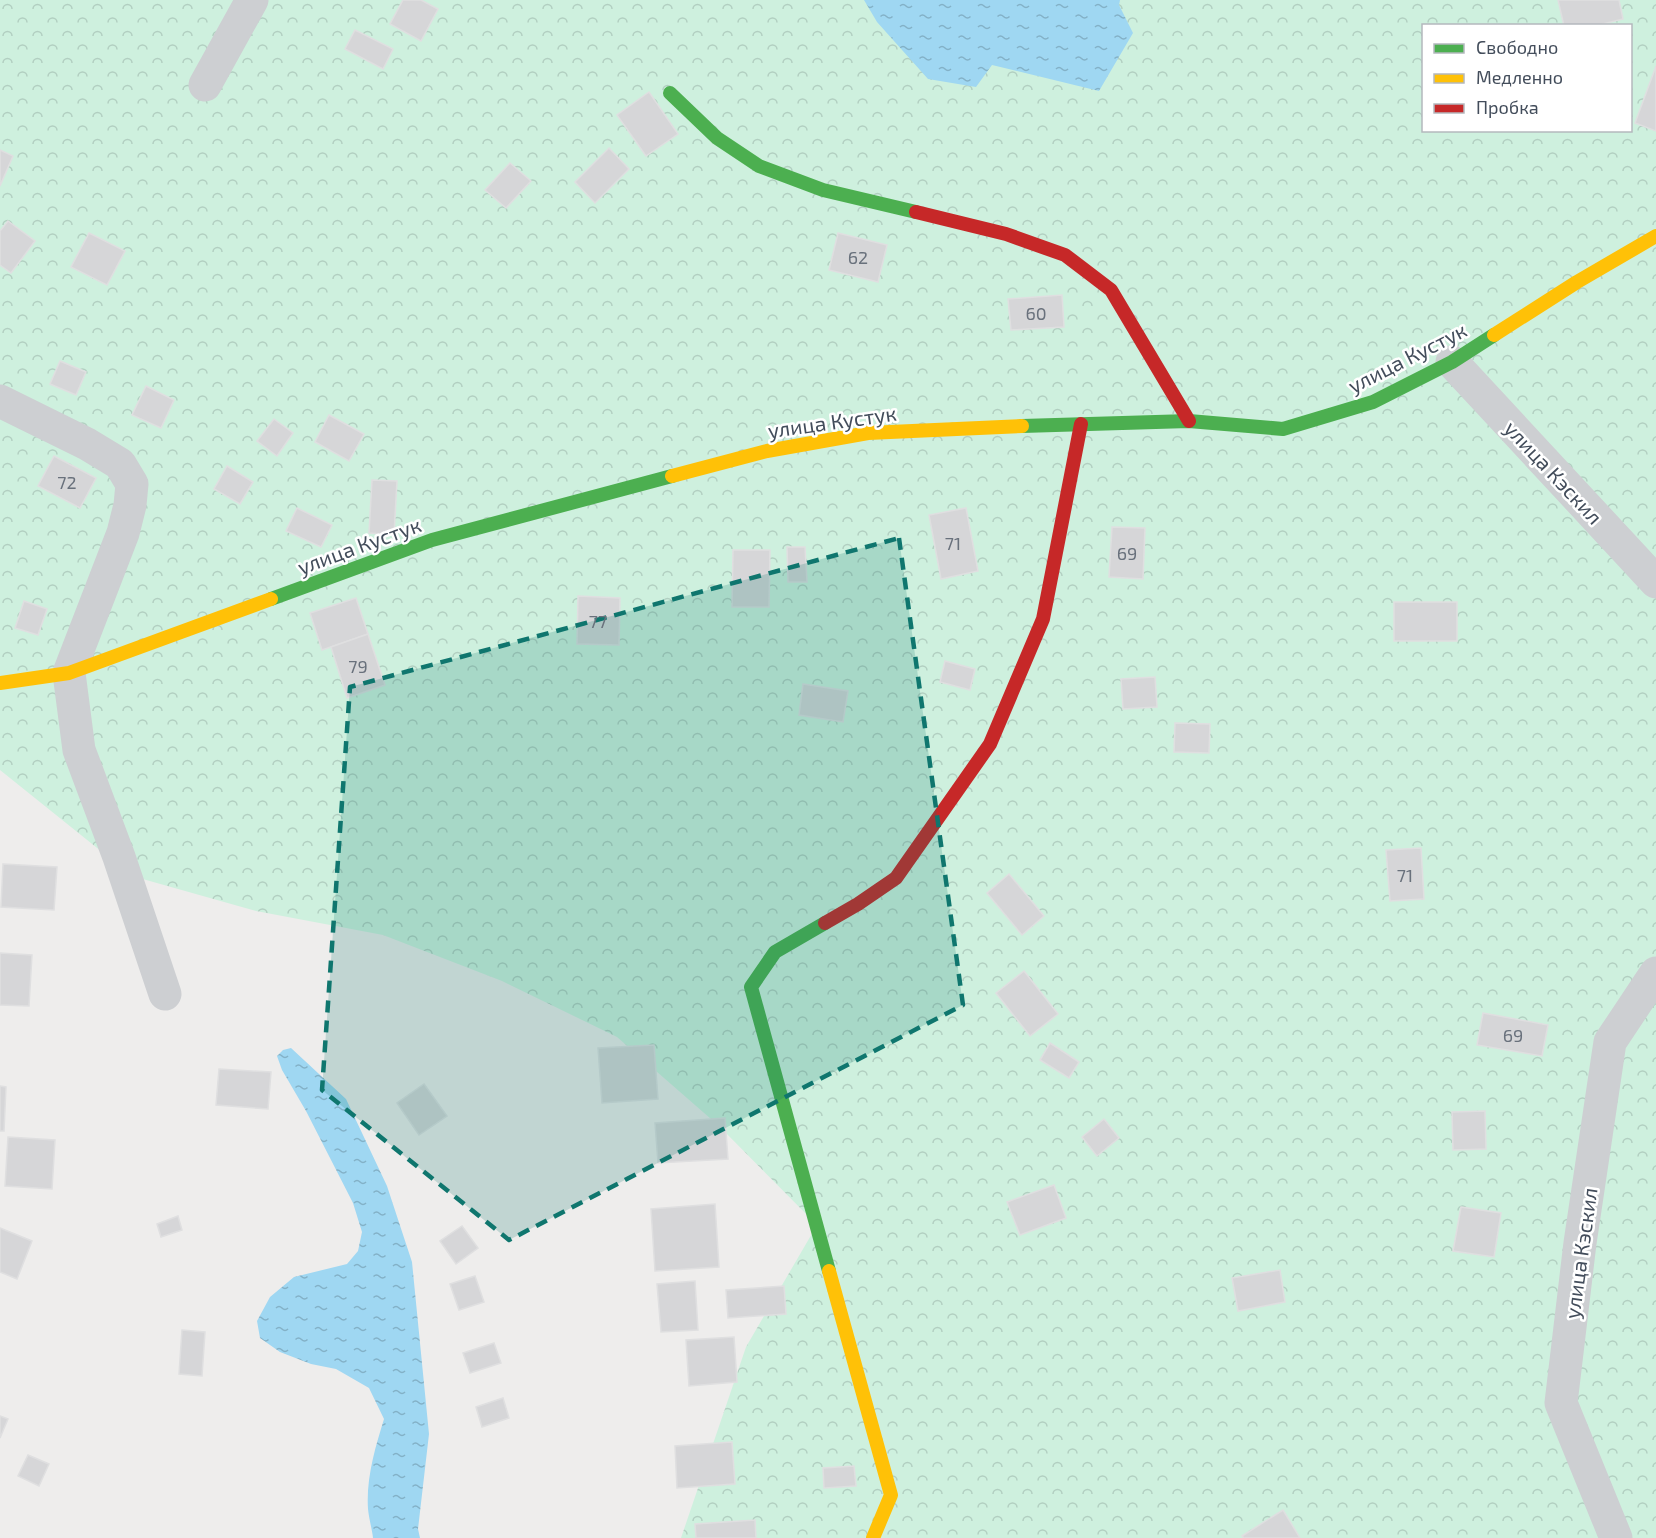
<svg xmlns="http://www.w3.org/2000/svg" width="1656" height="1538" font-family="'Exo 2',sans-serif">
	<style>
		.forest { fill: url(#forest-crowns); fill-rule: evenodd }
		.water { fill: url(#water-ripples) }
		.building { fill: #d6d6d8; stroke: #dfdfe0; stroke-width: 1.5 }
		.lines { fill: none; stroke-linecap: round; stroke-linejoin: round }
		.street { stroke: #cdcfd2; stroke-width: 33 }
		.fast { stroke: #4caf50; stroke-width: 14 }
		.slow { stroke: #ffc107; stroke-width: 14 }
		.jam { stroke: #c62828; stroke-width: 14 }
		.marked { fill: #0f766e; fill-opacity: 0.2; stroke: #0f766e; stroke-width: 4.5; stroke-dasharray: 12 8; stroke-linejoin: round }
		.labels { text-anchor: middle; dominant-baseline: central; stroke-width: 5; stroke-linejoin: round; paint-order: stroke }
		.number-label { font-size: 18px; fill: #69717c }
		.street-label { font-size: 21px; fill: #434d5b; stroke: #fff }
	</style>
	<defs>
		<pattern id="forest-crowns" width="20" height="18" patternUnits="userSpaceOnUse" patternTransform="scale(1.5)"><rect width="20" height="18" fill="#cef0de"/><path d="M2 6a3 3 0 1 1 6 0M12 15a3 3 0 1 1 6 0" fill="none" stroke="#b2cfc1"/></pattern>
		<pattern id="water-ripples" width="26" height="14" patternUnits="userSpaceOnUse" patternTransform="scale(1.5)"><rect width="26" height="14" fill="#9fd7f2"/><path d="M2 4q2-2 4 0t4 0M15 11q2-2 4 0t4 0" fill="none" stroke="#83b1c7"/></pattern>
	</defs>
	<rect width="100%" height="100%" fill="#eeedec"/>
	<!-- forest -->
	<path class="forest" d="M0 0H1656V1538H681L746 1347 817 1225 719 1126 617 1037 502 981 383 935 256 911 132 876 0 770ZM1424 26H1630V130H1424Z"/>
	<!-- water -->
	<g class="water">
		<path d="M864 0H1120L1119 5 1133 33 1099 91 992 65 976 87 928 79 877 22Z"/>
		<path d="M291 1048 346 1099 387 1186 412 1262 429 1434 418 1529 420 1538H373C372 1529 369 1519 368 1509 366 1479 375 1448 384 1419L369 1388 336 1369 311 1364 280 1352 260 1338 257 1321 270 1297 294 1277 347 1264 358 1251 362 1232 353 1203 306 1111 282 1070 277 1056 283 1050Z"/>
	</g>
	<!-- building -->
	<g class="building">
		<path d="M403 0H421L438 9 421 41 390 24Z"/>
		<path d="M1558 0H1619L1623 19 1595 26H1564Z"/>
		<path d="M355 30 393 49 383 69 345 49Z"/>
		<path d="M1656 66V131L1635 123Z"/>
		<path d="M649 92 678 134 646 156 617 115Z"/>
		<path d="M609 148 629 169 595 203 575 182Z"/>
		<path d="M0 150 13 156 0 186Z"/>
		<path d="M510 163 531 181 506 208 485 190Z"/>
		<path d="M8 221 35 241 11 273 0 265V231Z"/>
		<path d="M89 233 125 251 107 285 71 267Z"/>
		<path d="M838 233 887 245 878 282 829 270Z"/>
		<path d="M1062 295 1064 327 1011 330 1008 299Z"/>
		<path d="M60 361 86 372 76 395 50 384Z"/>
		<path d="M146 386 174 400 161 428 132 415Z"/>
		<path d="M329 415 364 434 349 461 315 442Z"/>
		<path d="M274 419 293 433 277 456 257 441Z"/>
		<path d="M54 456 96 478 80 508 38 486Z"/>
		<path d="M227 466 253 482 240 504 214 489Z"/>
		<path d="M372 480 397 481 394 535 369 533Z"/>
		<path d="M297 508 332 525 321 547 286 531Z"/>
		<path d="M966 508 978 571 941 579 929 515Z"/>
		<path d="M1112 527 1145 528 1143 579 1109 577Z"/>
		<path d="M787 547H805L807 582H788Z"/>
		<path d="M733 550H770L769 607H732Z"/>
		<path d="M578 596 620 598 619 645 577 644Z"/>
		<path d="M356 598 368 634 322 650 310 613Z"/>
		<path d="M24 601 47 609 38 635 15 628Z"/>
		<rect x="1394" y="602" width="63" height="39"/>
		<path d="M368 634 385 685 347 698 331 647Z"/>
		<path d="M945 661 975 669 970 690 940 682Z"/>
		<path d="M1155 677 1157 707 1123 709 1121 679Z"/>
		<path d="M803 684 848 691 843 722 799 715Z"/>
		<path d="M1175 723 1210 724 1209 753 1174 752Z"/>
		<path d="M1421 848 1424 899 1390 901 1386 850Z"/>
		<path d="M3 864 57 867 54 910 1 907Z"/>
		<path d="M1009 874 1044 916 1022 935 987 893Z"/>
		<path d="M0 953 32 955 29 1006 0 1005Z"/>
		<path d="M1024 971 1058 1014 1030 1036 996 993Z"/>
		<path d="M1483 1013 1548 1025 1542 1056 1477 1045Z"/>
		<path d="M1050 1043 1079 1062 1069 1078 1040 1060Z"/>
		<path d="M654 1045 658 1099 602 1103 598 1048Z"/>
		<path d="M219 1069 271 1072 268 1109 216 1105Z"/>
		<path d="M424 1084 447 1116 419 1135 397 1103Z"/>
		<path d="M0 1086 6 1087 4 1131H0Z"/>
		<path d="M1485 1111 1486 1149 1453 1150 1452 1112Z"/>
		<path d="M725 1118 728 1159 658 1163 655 1123Z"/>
		<path d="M1104 1119 1119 1138 1097 1156 1082 1137Z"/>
		<path d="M8 1137 55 1140 52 1189 5 1186Z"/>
		<path d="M1054 1185 1066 1218 1020 1235 1007 1202Z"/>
		<path d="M715 1204 719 1267 655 1271 651 1209Z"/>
		<path d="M1461 1207 1501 1213 1494 1257 1453 1251Z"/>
		<path d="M178 1216 182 1230 161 1237 157 1224Z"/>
		<path d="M462 1226 478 1248 456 1264 440 1241Z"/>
		<path d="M0 1228 32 1241 17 1279 0 1272Z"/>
		<path d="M1280 1270 1285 1302 1238 1311 1232 1278Z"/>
		<path d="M475 1276 484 1302 459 1310 450 1284Z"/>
		<path d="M695 1281 698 1330 661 1332 657 1284Z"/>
		<path d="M784 1286 786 1314 728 1318 726 1290Z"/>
		<path d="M182 1330 205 1332 202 1376 179 1374Z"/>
		<path d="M734 1337 737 1382 689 1386 686 1340Z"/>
		<path d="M494 1343 501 1363 470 1373 463 1353Z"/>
		<path d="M503 1398 509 1418 482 1427 476 1407Z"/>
		<path d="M0 1416 8 1419 0 1438Z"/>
		<path d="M732 1442 735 1484 677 1488 675 1446Z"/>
		<path d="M28 1455 49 1464 39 1486 18 1476Z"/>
		<path d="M854 1466 856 1486 824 1488 823 1468Z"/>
		<path d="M1283 1510 1300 1538H1244L1242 1536Z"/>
		<path d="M755 1520 756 1538H696L695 1524Z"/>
	</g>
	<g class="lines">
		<!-- street -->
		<g class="street">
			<path d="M205 85 252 0"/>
			<path d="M1452 362 1656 582"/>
			<path d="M0 401 87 444 120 464 132 484 130 505 123 533 69 673 79 750 119 857 165 994"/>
			<path d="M1616 1538 1561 1403 1580 1243 1610 1042 1656 973"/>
		</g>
		<!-- fast -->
		<g class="fast">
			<path d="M670 93 717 138 759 166 823 190 916 212"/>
			<path d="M1022 426 1189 421 1283 429 1373 402 1452 362 1494 335"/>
			<path d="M271 599 432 540 672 476"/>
			<path d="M825 923 775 952 751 987 829 1271"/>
		</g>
		<!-- slow -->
		<g class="slow">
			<path d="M1494 335 1577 282 1656 236"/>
			<path d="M672 476 767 451 868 433 1022 426"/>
			<path d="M0 683 69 673 271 599"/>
			<path d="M829 1271 891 1495 873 1538"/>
		</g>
		<!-- jam -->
		<g class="jam">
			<path d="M916 212 1006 234 1065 255 1111 290 1189 421"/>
			<path d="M825 923 858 904 896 878 990 744 1043 619 1081 424"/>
		</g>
	</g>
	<!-- marked area -->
	<path class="marked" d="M899 538 963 1005 509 1240 322 1090 350 687Z"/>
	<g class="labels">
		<!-- number labels -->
		<g class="number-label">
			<text x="858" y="257">62</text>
			<text x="1036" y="313">60</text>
			<text x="67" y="482">72</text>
			<text x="953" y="543">71</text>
			<text x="1127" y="553">69</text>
			<text x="598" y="621">77</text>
			<text x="358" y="666">79</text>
			<text x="1405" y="875">71</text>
			<text x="1513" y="1035">69</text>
		</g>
		<!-- street labels -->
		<g class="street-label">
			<text transform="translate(1407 357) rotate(-27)">улица Кустук</text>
			<text transform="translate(832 421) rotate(-8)">улица Кустук</text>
			<text transform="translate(1554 472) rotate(47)">улица Кэскил</text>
			<text transform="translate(359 545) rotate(-20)">улица Кустук</text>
			<text transform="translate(1580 1253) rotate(-82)">улица Кэскил</text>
		</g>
	</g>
	<!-- legend -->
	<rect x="1422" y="24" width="210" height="108" fill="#ffffff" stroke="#b4b8bd" stroke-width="1.5"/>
	<rect x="1434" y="44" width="30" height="9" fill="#4caf50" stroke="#b4b8bd" stroke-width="1.5"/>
	<text x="1476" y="54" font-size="18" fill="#434d5b">Свободно</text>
	<rect x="1434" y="74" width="30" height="9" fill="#ffc107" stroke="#b4b8bd" stroke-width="1.5"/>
	<text x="1476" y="84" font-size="18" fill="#434d5b">Медленно</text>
	<rect x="1434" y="104" width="30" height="9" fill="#c62828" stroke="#b4b8bd" stroke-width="1.5"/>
	<text x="1476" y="114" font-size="18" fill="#434d5b">Пробка</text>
</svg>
